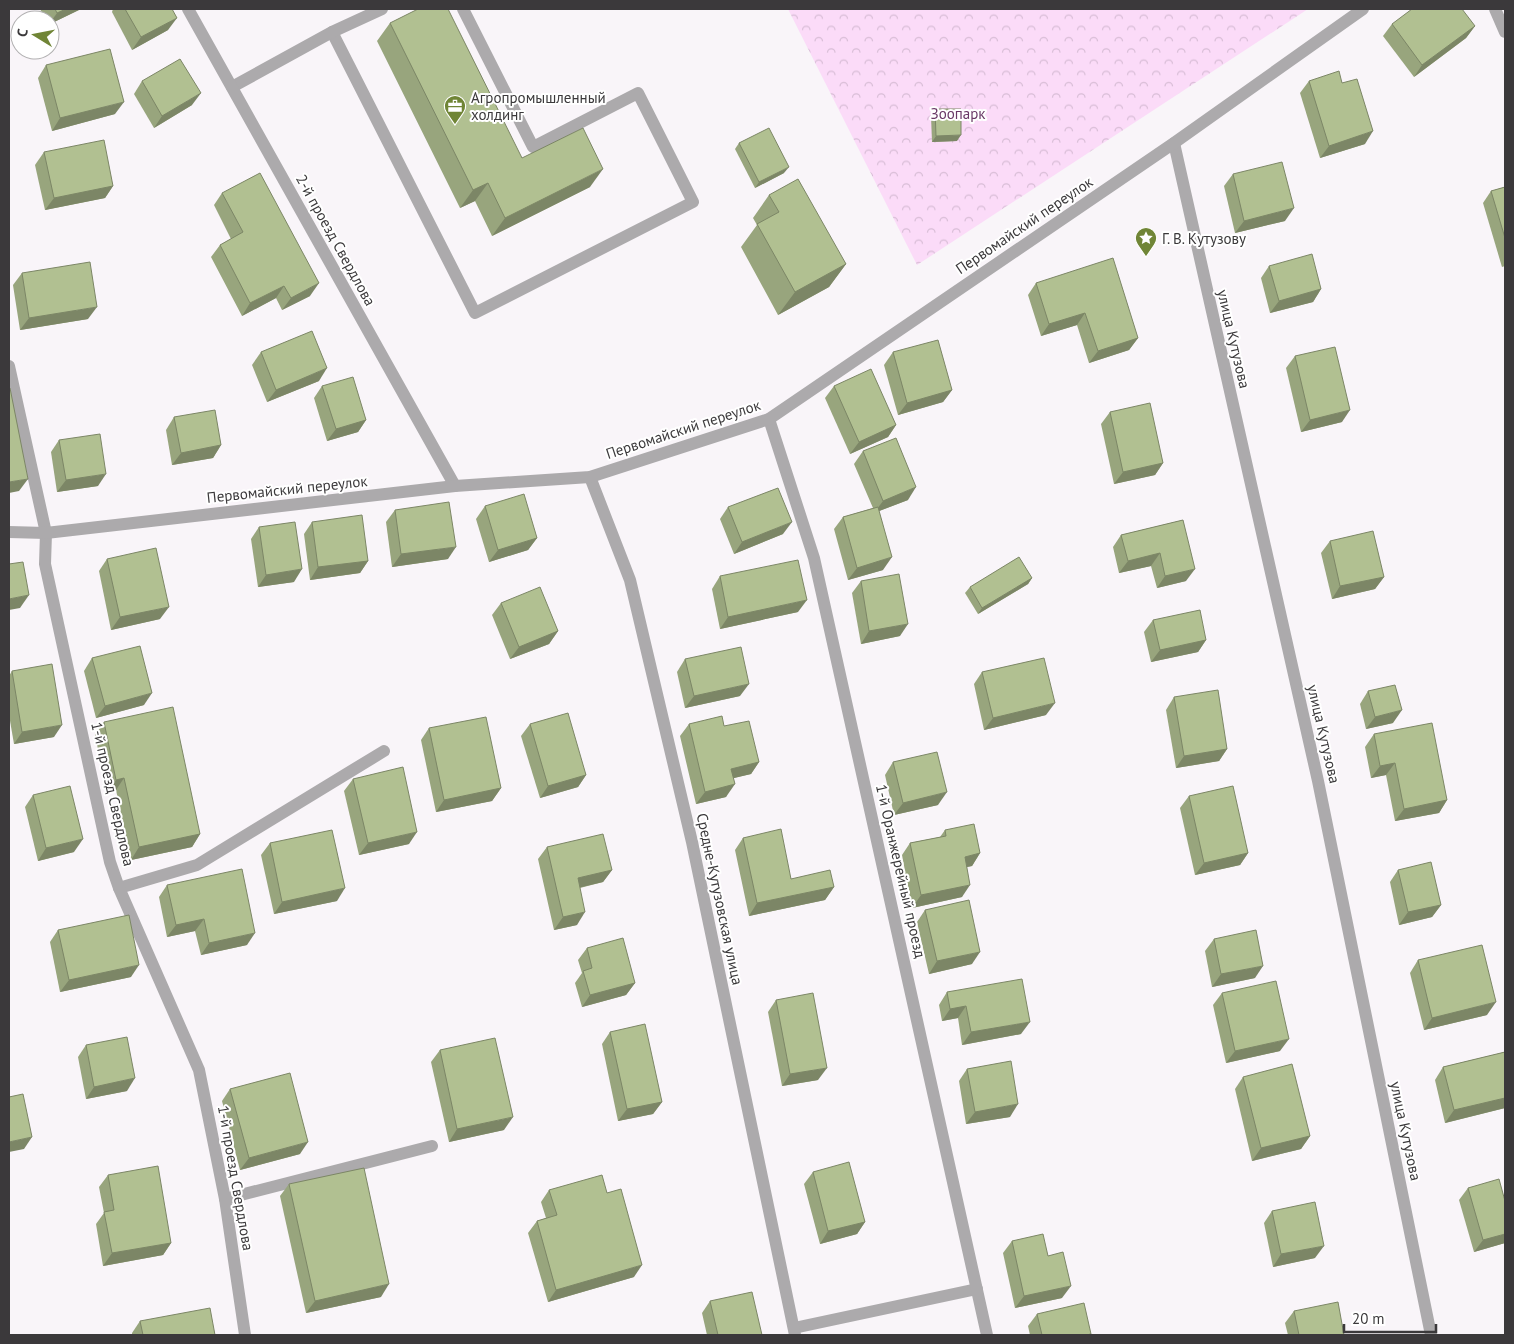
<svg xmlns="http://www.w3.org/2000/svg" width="1514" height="1344" font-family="'PT Sans',sans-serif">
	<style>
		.park { fill: url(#park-crowns) }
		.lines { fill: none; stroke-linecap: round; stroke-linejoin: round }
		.lane { stroke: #acaaac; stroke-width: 12 }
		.street { stroke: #acaaac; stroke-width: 12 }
		.wall { fill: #98a57d }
		.shaded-wall { fill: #7c8666 }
		.building { fill: #b1c091; stroke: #7c8666 }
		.labels { text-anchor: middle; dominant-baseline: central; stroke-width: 4; stroke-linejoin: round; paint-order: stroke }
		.poi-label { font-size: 15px; fill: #3b393b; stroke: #fff; text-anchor: start }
		.park-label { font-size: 15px; fill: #693866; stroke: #fff }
		.street-label { font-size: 15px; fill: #3b393b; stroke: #fff }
	</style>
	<defs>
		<pattern id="park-crowns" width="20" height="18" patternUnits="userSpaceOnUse" patternTransform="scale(1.25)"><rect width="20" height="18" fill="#fbdbf8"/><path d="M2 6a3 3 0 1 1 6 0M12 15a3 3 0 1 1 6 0" fill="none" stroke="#d8bdd6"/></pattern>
	</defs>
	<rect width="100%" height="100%" fill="#f9f5f9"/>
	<!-- park -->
	<path class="park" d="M788 9H1308L917 265Z"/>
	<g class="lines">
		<!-- lane -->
		<g class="lane">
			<path d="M332 32 475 313 693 202 638 93 533 147 463 9"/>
			<path d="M232 87 332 32 382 9"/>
			<path d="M119 888 197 865 384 751"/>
			<path d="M225 1199 432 1146"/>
			<path d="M794 1328 977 1289"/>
		</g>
		<!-- street -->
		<g class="street">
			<path d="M188 9 455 486"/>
			<path d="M1495 9 1505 32"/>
			<path d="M1174 143 1318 781 1431 1335"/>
			<path d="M9 366 46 533 45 564 110 862 119 888 199 1070 225 1199 245 1335"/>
			<path d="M769 419 814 558 987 1335"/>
			<path d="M590 477 630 580 692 842 795 1335"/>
			<path d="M9 532 46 533 455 486 590 477 769 419 1174 143 1363 9"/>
		</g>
	</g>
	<!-- wall -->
	<g class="wall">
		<path d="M40 9H81L50 24V20H46Z"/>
		<path d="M113 9H172L168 30 132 50 112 12Z"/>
		<path d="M390 23 522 158 590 187 492 236 475 201 460 208 377 41Z"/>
		<path d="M1392 24 1475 26 1466 38 1414 77 1383 36Z"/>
		<path d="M46 65 115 114 52 131 38 78Z"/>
		<path d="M142 81 192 105 154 128 134 94Z"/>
		<path d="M1309 81 1342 83 1365 144 1320 158 1300 93Z"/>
		<path d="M935 109 957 141 932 142 931 116Z"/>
		<path d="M739 143 784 173 755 188 735 149Z"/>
		<path d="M44 152 113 186 105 198 45 210 35 165Z"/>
		<path d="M1233 174 1285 221 1235 233 1224 186Z"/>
		<path d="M1505 187V266L1502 267 1483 203 1491 191Z"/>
		<path d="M222 193 310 296 282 310 276 298 242 316 211 257 220 245 231 239 214 205Z"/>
		<path d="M769 195 846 264 829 287 778 315 741 247 757 225 753 218Z"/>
		<path d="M1269 266 1321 289 1313 302 1270 313 1261 278Z"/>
		<path d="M22 273 88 319 20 330 13 285Z"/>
		<path d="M1036 283 1138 338 1129 350 1089 363 1077 325 1041 336 1028 295Z"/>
		<path d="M261 352 319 381 267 402 252 365Z"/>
		<path d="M893 352 952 390 943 402 898 415 884 365Z"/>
		<path d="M1295 356 1342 422 1301 432 1286 368Z"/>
		<path d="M322 386 366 420 358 432 327 441 314 398Z"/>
		<path d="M834 386 896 425 888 437 850 454 825 398Z"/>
		<path d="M1110 412 1163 463 1155 475 1114 484 1101 424Z"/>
		<path d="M174 417 221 445 213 458 172 465 166 430Z"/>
		<path d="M59 440 98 486 57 492 51 452Z"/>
		<path d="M863 451 908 500 879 511 883 570 848 580 834 529 843 517 873 508 854 464Z"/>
		<path d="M485 506 537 538 528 550 489 562 476 519Z"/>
		<path d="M728 507 783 534 734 554 720 519Z"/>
		<path d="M395 510 448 559 392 567 386 522Z"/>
		<path d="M1183 520 1186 581 1157 588 1151 566 1119 573 1113 547 1121 535Z"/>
		<path d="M312 522 368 561 360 573 310 580 304 534Z"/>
		<path d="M259 527 294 582 258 587 251 539Z"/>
		<path d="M1330 541 1384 577 1375 589 1332 599 1321 553Z"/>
		<path d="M107 559 160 619 111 630 99 571Z"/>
		<path d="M720 576 798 612 720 629 712 589Z"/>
		<path d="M1032 578 1028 584 978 614 965 593 970 587Z"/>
		<path d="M861 581 900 636 861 644 852 593Z"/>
		<path d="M501 603 558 631 549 644 510 659 492 615Z"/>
		<path d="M1153 620 1206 640 1198 652 1151 662 1144 632Z"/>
		<path d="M92 658 144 705 96 718 84 671Z"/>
		<path d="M685 659 740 696 685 708 677 672Z"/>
		<path d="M12 671 54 737 14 744 9 715V676Z"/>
		<path d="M982 672 1046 715 984 730 974 684Z"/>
		<path d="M1368 691 1393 723 1366 729 1360 704Z"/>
		<path d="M1174 697 1227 749 1219 761 1176 768 1166 710Z"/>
		<path d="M104 722 200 834 192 847 131 860 116 790 107 792 95 735Z"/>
		<path d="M530 724 586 775 578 787 540 798 521 736Z"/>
		<path d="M689 724 724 726 759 762 751 774 733 778 726 797 696 804 680 736Z"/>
		<path d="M429 728 501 788 492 801 436 812 421 740Z"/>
		<path d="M1374 734 1447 800 1439 813 1395 821 1386 775 1371 778 1365 747Z"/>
		<path d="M893 762 938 805 894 815 885 775Z"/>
		<path d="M353 779 409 844 359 855 344 791Z"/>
		<path d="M33 795 74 852 38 861 25 807Z"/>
		<path d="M1189 796 1248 853 1240 865 1195 875 1180 808Z"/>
		<path d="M945 830 980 853 972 866 967 867 962 897 912 908 902 855 910 843 940 837Z"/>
		<path d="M743 838 791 879 834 887 825 900 749 916 735 850Z"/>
		<path d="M270 843 337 901 274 914 261 855Z"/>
		<path d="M547 847 612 870 603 882 580 888 577 925 554 930 538 859Z"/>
		<path d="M1398 870 1441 905 1432 917 1399 925 1390 882Z"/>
		<path d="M167 885 247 945 201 955 195 931 167 937 159 897Z"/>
		<path d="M925 910 972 964 929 974 917 922Z"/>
		<path d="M58 930 131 977 60 992 50 942Z"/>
		<path d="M1214 939 1255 978 1212 987 1205 951Z"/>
		<path d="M587 948 635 983 626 995 582 1007 575 983 582 973 578 960Z"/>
		<path d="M1418 960 1487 1015 1424 1030 1410 973Z"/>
		<path d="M947 992 1021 1034 962 1045 958 1018 942 1021 939 1005Z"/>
		<path d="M1222 993 1280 1051 1226 1063 1213 1005Z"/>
		<path d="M776 1000 818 1080 782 1086 768 1012Z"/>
		<path d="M610 1032 662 1102 653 1114 618 1121 602 1044Z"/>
		<path d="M86 1045 127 1091 86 1099 78 1057Z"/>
		<path d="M440 1050 504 1130 449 1142 431 1062Z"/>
		<path d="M1505 1052V1108L1445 1123 1435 1080 1443 1067Z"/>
		<path d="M967 1069 1010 1117 966 1124 959 1081Z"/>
		<path d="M1243 1077 1310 1136 1301 1149 1252 1161 1235 1089Z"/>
		<path d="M230 1089 300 1154 240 1170 222 1101Z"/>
		<path d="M813 1172 865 1222 857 1234 820 1244 804 1184Z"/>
		<path d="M108 1175 171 1243 163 1255 103 1266 96 1224 104 1213 99 1187Z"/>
		<path d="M289 1184 381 1297 306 1313 280 1196Z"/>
		<path d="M1468 1188 1505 1243 1474 1252 1459 1200Z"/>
		<path d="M549 1190 634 1277 548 1302 528 1233 537 1221 546 1218 541 1202Z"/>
		<path d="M1272 1211 1315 1258 1273 1267 1264 1223Z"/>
		<path d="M1012 1241 1048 1256 1062 1298 1015 1308 1003 1253Z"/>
		<path d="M710 1301 762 1335H707L702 1313Z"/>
		<path d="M1294 1311 1344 1335H1288L1285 1323Z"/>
		<path d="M1037 1314 1091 1335H1030L1028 1326Z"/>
		<path d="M140 1321 215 1335H132V1333Z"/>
	</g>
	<!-- shaded-wall -->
	<g class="shaded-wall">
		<path d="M66 9H81L50 24V23L57 13Z"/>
		<path d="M177 18 168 30 132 50 141 37Z"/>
		<path d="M1475 26 1466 38 1414 77 1422 65Z"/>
		<path d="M201 93 192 105 154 128 162 116Z"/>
		<path d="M124 102 115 114 52 131 60 118Z"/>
		<path d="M1373 131 1365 144 1320 158 1329 146Z"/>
		<path d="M961 135 957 141 932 142 936 136Z"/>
		<path d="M789 167 784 173 755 188 759 182Z"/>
		<path d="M603 169 590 187 492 236 505 218Z"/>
		<path d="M488 183 475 201 460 208 473 190Z"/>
		<path d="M113 186 105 198 45 210 54 198Z"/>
		<path d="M1294 208 1285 221 1235 233 1244 221Z"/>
		<path d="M846 264 829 287 778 315 795 292Z"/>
		<path d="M319 283 310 296 282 310 291 298Z"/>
		<path d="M284 286 276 298 242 316 250 303Z"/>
		<path d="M1321 289 1313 302 1270 313 1279 301Z"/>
		<path d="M97 307 88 319 20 330 29 318Z"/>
		<path d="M1085 313 1077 325 1041 336 1049 324Z"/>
		<path d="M1138 338 1129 350 1089 363 1098 351Z"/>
		<path d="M327 368 319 381 267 402 276 390Z"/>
		<path d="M952 390 943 402 898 415 907 403Z"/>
		<path d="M1350 410 1342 422 1301 432 1310 420Z"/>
		<path d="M366 420 358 432 327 441 336 429Z"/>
		<path d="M896 425 888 437 850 454 859 442Z"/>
		<path d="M221 445 213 458 172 465 181 453Z"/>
		<path d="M1163 463 1155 475 1114 484 1123 472Z"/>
		<path d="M106 474 98 486 57 492 66 480Z"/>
		<path d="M28 479 19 491 9 493V482Z"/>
		<path d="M916 487 908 500 874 513 883 501Z"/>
		<path d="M792 522 783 534 734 554 742 542Z"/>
		<path d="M537 538 528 550 489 562 498 550Z"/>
		<path d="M456 547 448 559 392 567 401 554Z"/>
		<path d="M1160 553 1151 566 1119 573 1128 561Z"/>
		<path d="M892 557 883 570 848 580 857 568Z"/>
		<path d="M368 561 360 573 310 580 318 567Z"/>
		<path d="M302 569 294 582 258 587 266 575Z"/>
		<path d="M1195 569 1186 581 1157 588 1165 576Z"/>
		<path d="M1384 577 1375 589 1332 599 1340 586Z"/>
		<path d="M1032 578 1028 584 978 614 982 608Z"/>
		<path d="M29 595 20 608 9 610V599Z"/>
		<path d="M807 600 798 612 720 629 728 617Z"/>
		<path d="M169 607 160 619 111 630 120 617Z"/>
		<path d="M908 624 900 636 861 644 869 631Z"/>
		<path d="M558 631 549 644 510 659 519 647Z"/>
		<path d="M1206 640 1198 652 1151 662 1160 650Z"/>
		<path d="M749 684 740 696 685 708 694 696Z"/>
		<path d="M152 693 144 705 96 718 105 706Z"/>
		<path d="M1055 703 1046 715 984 730 993 718Z"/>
		<path d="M1402 710 1393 723 1366 729 1375 717Z"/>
		<path d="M62 725 54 737 14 744 22 732Z"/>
		<path d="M1227 749 1219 761 1176 768 1184 756Z"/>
		<path d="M759 762 751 774 722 781 731 769Z"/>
		<path d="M1395 763 1386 775 1371 778 1380 766Z"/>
		<path d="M586 775 578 787 540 798 548 786Z"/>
		<path d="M124 778 116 790 107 792 116 780Z"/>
		<path d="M735 784 726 797 696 804 705 792Z"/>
		<path d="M501 788 492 801 436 812 444 800Z"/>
		<path d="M947 792 938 805 894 815 903 803Z"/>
		<path d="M1447 800 1439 813 1395 821 1404 809Z"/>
		<path d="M417 832 409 844 359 855 368 843Z"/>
		<path d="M200 834 192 847 131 860 139 847Z"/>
		<path d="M83 839 74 852 38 861 46 848Z"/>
		<path d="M980 853 972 866 956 869 965 857Z"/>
		<path d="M1248 853 1240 865 1195 875 1204 863Z"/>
		<path d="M612 870 603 882 569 890 578 878Z"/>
		<path d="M970 885 962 897 912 908 921 895Z"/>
		<path d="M834 887 825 900 749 916 757 903Z"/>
		<path d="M345 888 337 901 274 914 282 902Z"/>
		<path d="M1441 905 1432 917 1399 925 1408 912Z"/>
		<path d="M585 912 577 925 554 930 563 917Z"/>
		<path d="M204 919 195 931 167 937 176 925Z"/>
		<path d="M255 933 247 945 201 955 209 943Z"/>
		<path d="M980 952 972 964 929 974 937 961Z"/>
		<path d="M139 965 131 977 60 992 69 980Z"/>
		<path d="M1263 966 1255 978 1212 987 1221 974Z"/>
		<path d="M635 983 626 995 582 1007 590 995Z"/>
		<path d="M1496 1002 1487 1015 1424 1030 1432 1018Z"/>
		<path d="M966 1006 958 1018 942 1021 950 1009Z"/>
		<path d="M1030 1022 1021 1034 962 1045 971 1032Z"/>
		<path d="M1289 1039 1280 1051 1226 1063 1235 1051Z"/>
		<path d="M827 1068 818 1080 782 1086 790 1074Z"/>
		<path d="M135 1078 127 1091 86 1099 94 1087Z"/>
		<path d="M1505 1098V1108L1445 1123 1454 1110Z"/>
		<path d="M662 1102 653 1114 618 1121 627 1109Z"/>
		<path d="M1018 1104 1010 1117 966 1124 975 1112Z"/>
		<path d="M513 1117 504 1130 449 1142 457 1129Z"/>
		<path d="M1310 1136 1301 1149 1252 1161 1261 1148Z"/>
		<path d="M32 1137 24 1149 9 1152V1142Z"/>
		<path d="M308 1142 300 1154 240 1170 249 1158Z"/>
		<path d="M865 1222 857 1234 820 1244 828 1231Z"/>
		<path d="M1505 1234V1243L1474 1252 1483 1240Z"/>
		<path d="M171 1243 163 1255 103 1266 112 1253Z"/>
		<path d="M1324 1246 1315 1258 1273 1267 1281 1254Z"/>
		<path d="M642 1265 634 1277 548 1302 556 1290Z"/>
		<path d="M389 1284 381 1297 306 1313 315 1301Z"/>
		<path d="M1071 1286 1062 1298 1015 1308 1024 1296Z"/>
	</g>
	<!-- building -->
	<g class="building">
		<path d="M55 9H66L57 13Z"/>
		<path d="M125 9H172L177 18 141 37Z"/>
		<path d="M418 9H448L522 158 583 128 603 169 505 218 488 183 473 190 390 23Z"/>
		<path d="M1412 9H1462L1475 26 1422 65 1392 24Z"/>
		<path d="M110 49 124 102 60 118 46 65Z"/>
		<path d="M180 59 201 93 162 116 142 81Z"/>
		<path d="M1339 71 1342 83 1357 79 1373 131 1329 146 1309 81Z"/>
		<path d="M935 109H961V135L936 136Z"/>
		<path d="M769 128 789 167 759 182 739 143Z"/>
		<path d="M104 140 113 186 54 198 44 152Z"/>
		<path d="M1282 162 1294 208 1244 221 1233 174Z"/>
		<path d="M260 173 319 283 291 298 284 286 250 303 220 245 243 232 222 193Z"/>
		<path d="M798 179 846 264 795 292 757 224 779 212 769 195Z"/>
		<path d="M1505 187V238L1491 191Z"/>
		<path d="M1312 254 1321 289 1279 301 1269 266Z"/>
		<path d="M1113 258 1138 338 1098 351 1085 313 1049 324 1036 283Z"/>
		<path d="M90 262 97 307 29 318 22 273Z"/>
		<path d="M312 331 327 368 276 390 261 352Z"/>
		<path d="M938 340 952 390 907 403 893 352Z"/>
		<path d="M1335 347 1350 410 1310 420 1295 356Z"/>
		<path d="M871 369 896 425 859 442 834 386Z"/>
		<path d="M353 377 366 420 336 429 322 386Z"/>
		<path d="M9 388H10L28 479 9 482Z"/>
		<path d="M1150 403 1163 463 1123 472 1110 412Z"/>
		<path d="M215 410 221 445 181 453 174 417Z"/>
		<path d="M100 434 106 474 66 480 59 440Z"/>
		<path d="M896 438 916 487 883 501 863 451Z"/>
		<path d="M778 488 792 522 742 542 728 507Z"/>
		<path d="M524 494 537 538 498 550 485 506Z"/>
		<path d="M449 502 456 547 401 554 395 510Z"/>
		<path d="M878 507 892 557 857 568 843 517Z"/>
		<path d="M362 515 368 561 318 567 312 522Z"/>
		<path d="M1183 520 1195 569 1165 576 1160 553 1128 561 1121 535Z"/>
		<path d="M295 522 302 569 266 575 259 527Z"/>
		<path d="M1373 531 1384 577 1340 586 1330 541Z"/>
		<path d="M156 548 169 607 120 617 107 559Z"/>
		<path d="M1019 557 1032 578 982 608 970 587Z"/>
		<path d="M798 560 807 600 728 617 720 576Z"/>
		<path d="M23 562 29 595 9 599V564Z"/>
		<path d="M899 574 908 624 869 631 861 581Z"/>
		<path d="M540 587 558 631 519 647 501 603Z"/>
		<path d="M1200 610 1206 640 1160 650 1153 620Z"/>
		<path d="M140 646 152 693 105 706 92 658Z"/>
		<path d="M741 647 749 684 694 696 685 659Z"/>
		<path d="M1044 658 1055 703 993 718 982 672Z"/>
		<path d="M52 664 62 725 22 732 12 671Z"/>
		<path d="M1395 685 1402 710 1375 717 1368 691Z"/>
		<path d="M1218 690 1227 749 1184 756 1174 697Z"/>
		<path d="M173 707 200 834 139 847 124 778 116 780 104 722Z"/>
		<path d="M568 713 586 775 548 786 530 724Z"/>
		<path d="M722 716 724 726 749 721 759 762 731 769 735 784 705 792 689 724Z"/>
		<path d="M486 717 501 788 444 800 429 728Z"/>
		<path d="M1432 723 1447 800 1404 809 1395 763 1380 766 1374 734Z"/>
		<path d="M937 752 947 792 903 803 893 762Z"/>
		<path d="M403 767 417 832 368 843 353 779Z"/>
		<path d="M70 786 83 839 46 848 33 795Z"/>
		<path d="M1233 786 1248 853 1204 863 1189 796Z"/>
		<path d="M974 824 980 853 965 857 970 885 921 895 910 843 946 836 945 830Z"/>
		<path d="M781 829 791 879 830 870 834 887 757 903 743 838Z"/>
		<path d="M332 830 345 888 282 902 270 843Z"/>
		<path d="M603 834 612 870 578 878 585 912 563 917 547 847Z"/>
		<path d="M1431 862 1441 905 1408 912 1398 870Z"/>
		<path d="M242 869 255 933 209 943 204 919 176 925 167 885Z"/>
		<path d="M969 900 980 952 937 961 925 910Z"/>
		<path d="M129 915 139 965 69 980 58 930Z"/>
		<path d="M1256 930 1263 966 1221 974 1214 939Z"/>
		<path d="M623 938 635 983 590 995 583 971 592 968 587 948Z"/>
		<path d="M1482 945 1496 1002 1432 1018 1418 960Z"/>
		<path d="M1022 979 1030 1022 971 1032 966 1006 950 1009 947 992Z"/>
		<path d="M1276 981 1289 1039 1235 1051 1222 993Z"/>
		<path d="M813 993 827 1068 790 1074 776 1000Z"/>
		<path d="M645 1024 662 1102 627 1109 610 1032Z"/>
		<path d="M127 1037 135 1078 94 1087 86 1045Z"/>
		<path d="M495 1038 513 1117 457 1129 440 1050Z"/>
		<path d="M1505 1052V1098L1454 1110 1443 1067Z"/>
		<path d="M1011 1061 1018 1104 975 1112 967 1069Z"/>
		<path d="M1292 1064 1310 1136 1261 1148 1243 1077Z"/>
		<path d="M290 1073 308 1142 249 1158 230 1089Z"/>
		<path d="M23 1094 32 1137 9 1142V1097Z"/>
		<path d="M849 1162 865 1222 828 1231 813 1172Z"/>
		<path d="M158 1166 171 1243 112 1253 104 1212 114 1210 108 1175Z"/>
		<path d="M364 1168 389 1284 315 1301 289 1184Z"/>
		<path d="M602 1175 607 1193 621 1189 642 1265 556 1290 537 1221 557 1215 549 1190Z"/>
		<path d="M1499 1179 1505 1201V1234L1483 1240 1468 1188Z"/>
		<path d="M1315 1202 1324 1246 1281 1254 1272 1211Z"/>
		<path d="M1043 1234 1048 1256 1063 1252 1071 1286 1024 1296 1012 1241Z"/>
		<path d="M752 1292 762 1335H718L710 1301Z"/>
		<path d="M1338 1302 1344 1335H1299L1294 1311Z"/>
		<path d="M1084 1303 1091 1334 1086 1335H1042L1037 1314Z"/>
		<path d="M210 1308 215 1335H143L140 1321Z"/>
	</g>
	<!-- icons -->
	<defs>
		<g id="office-pin" transform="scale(1.125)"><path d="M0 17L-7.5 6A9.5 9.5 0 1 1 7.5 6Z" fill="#708536" stroke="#fff"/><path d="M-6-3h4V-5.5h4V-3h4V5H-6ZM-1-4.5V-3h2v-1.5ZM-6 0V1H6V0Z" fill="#fff"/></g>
		<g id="sight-pin" transform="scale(1.125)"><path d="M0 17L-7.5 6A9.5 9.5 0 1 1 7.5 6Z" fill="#708536" stroke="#fff"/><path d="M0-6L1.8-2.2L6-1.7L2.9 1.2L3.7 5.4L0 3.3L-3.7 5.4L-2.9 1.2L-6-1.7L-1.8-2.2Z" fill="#fff"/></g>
	</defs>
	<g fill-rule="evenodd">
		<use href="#office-pin" x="455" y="106"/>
		<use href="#sight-pin" x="1146" y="238"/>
	</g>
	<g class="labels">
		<!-- poi labels -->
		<g class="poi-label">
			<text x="471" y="97">Агропромышленный<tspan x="471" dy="17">холдинг</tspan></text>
			<text x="1162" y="238">Г. В. Кутузову</text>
		</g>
		<!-- park labels -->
		<g class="park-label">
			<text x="958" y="113">Зоопарк</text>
		</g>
		<!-- street labels -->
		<g class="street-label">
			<text transform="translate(1024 225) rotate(-34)">Первомайский переулок</text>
			<text transform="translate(336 240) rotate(61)">2-й проезд Свердлова</text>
			<text transform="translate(1234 339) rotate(77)">улица Кутузова</text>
			<text transform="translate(683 429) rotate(-18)">Первомайский переулок</text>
			<text transform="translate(287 489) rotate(-6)">Первомайский переулок</text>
			<text transform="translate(1324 734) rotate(77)">улица Кутузова</text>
			<text transform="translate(113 794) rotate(77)">1-й проезд Свердлова</text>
			<text transform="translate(901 871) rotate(77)">1-й Оранжерейный проезд</text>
			<text transform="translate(720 899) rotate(78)">Средне-Кутузовская улица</text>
			<text transform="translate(1406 1131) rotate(78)">улица Кутузова</text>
			<text transform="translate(236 1178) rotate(80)">1-й проезд Свердлова</text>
		</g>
	</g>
	<!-- border -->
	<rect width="1514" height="1344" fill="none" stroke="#3b393b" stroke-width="20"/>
	<!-- north arrow -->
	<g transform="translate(35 35) rotate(280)"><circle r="24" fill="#ffffff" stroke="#b1b0b1"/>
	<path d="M0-4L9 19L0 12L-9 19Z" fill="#708536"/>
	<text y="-8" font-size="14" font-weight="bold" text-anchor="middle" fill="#3b393b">С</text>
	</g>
	<!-- scale -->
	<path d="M1344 1324v8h92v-8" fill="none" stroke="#3b393b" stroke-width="2.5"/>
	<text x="1352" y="1324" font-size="15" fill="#3b393b" stroke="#ffffff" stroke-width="4" paint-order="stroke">20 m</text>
</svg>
